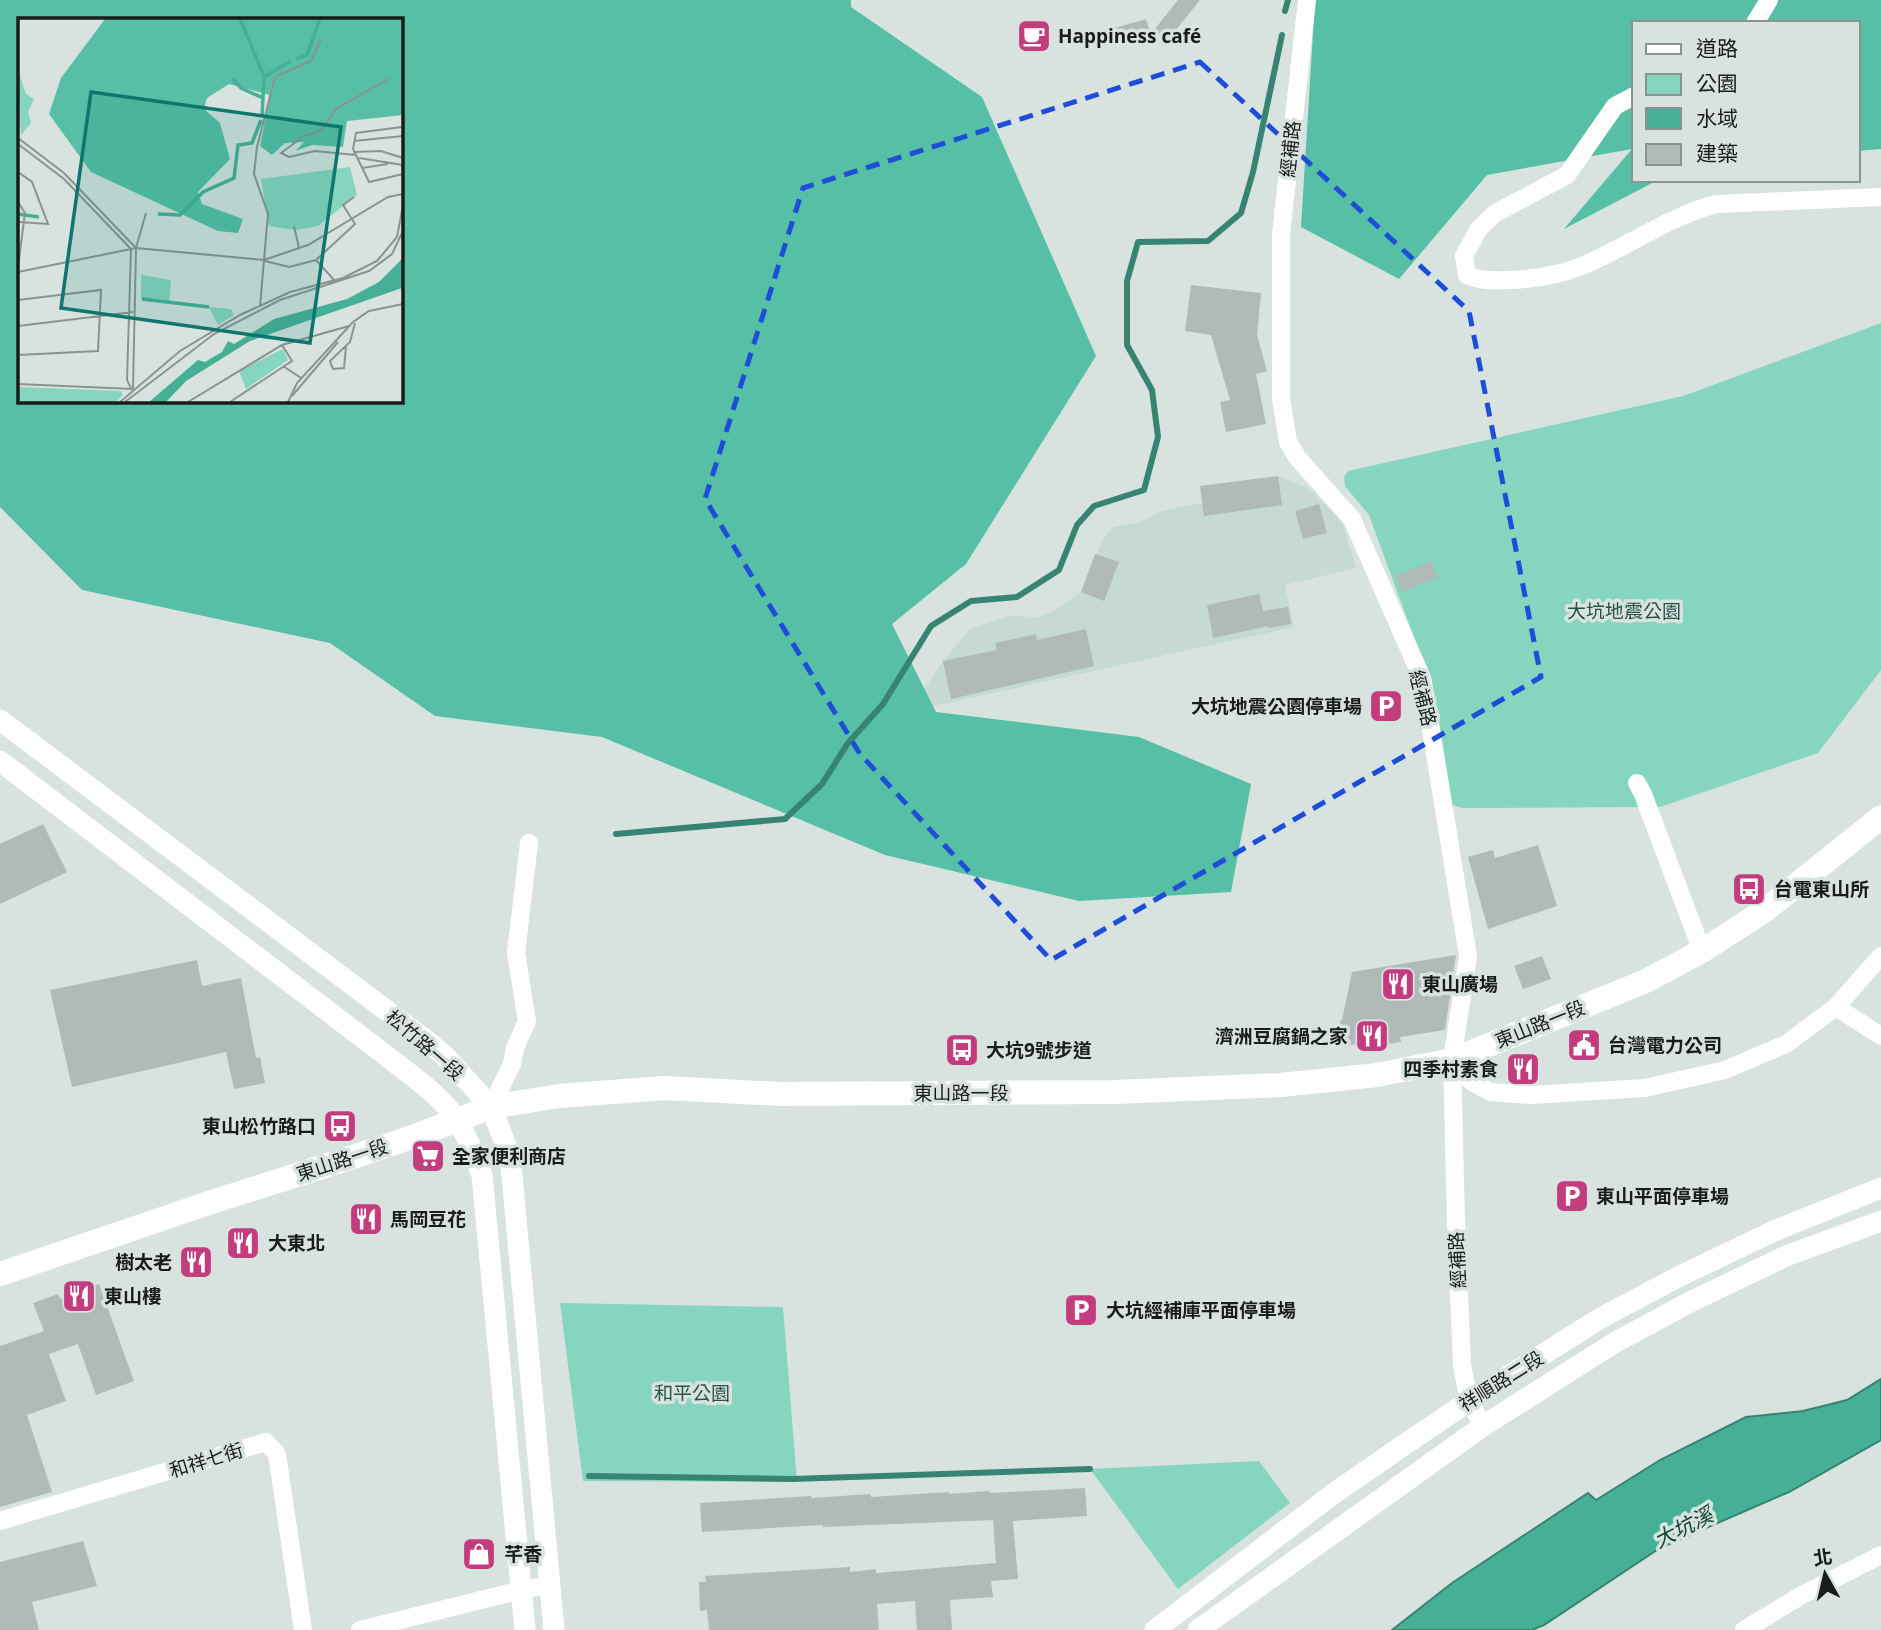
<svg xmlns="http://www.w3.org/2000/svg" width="1881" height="1630" font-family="'Open Sans','Noto Sans TC',sans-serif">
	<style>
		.built { fill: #c6d9d3 }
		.green { fill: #86d5bf }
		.forest { fill: #56bfa5; fill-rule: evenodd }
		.water { fill: #46b097; stroke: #388472; stroke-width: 2 }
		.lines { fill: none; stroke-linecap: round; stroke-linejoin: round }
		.stream { stroke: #388472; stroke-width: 6 }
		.building { fill: #b0bab7 }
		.minor { stroke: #fff; stroke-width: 18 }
		.tertiary { stroke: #fff; stroke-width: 21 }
		.secondary { stroke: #fff; stroke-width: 24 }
		.marked { fill: none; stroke: #1d4ed8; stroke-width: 5; stroke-dasharray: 14 9; stroke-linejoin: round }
		.labels { text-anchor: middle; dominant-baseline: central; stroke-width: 7; stroke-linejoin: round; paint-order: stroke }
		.poi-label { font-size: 19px; font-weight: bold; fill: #181c1b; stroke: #d8e3e0; text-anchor: start }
		.street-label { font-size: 19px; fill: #181c1b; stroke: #d8e3e0 }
		.park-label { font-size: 19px; fill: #265348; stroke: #d8e3e0 }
		.water-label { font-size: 21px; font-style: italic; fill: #124136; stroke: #d8e3e0 }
		.inset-river { fill: none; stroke: #46b097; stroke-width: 3.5 }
		.inset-road { fill: none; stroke: #8b9391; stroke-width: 2 }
		.view { fill: #0f766e; fill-opacity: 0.15; stroke: #0f766e; stroke-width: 3.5 }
		.inset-edge { fill: none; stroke: #181c1b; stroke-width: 3.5 }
	</style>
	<rect width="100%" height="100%" fill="#d8e3e0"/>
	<!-- built -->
	<path class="built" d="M1278 476 1310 489 1342 522 1356 568 1285 585 1294 627 924 708 921 694 943 661 970 629 1009 616 1040 617 1059 608 1081 592 1103 539 1113 527 1140 522 1162 511 1202 503Z"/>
	<!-- green -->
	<g class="green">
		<path d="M1881 323V670L1818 753 1660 807 1462 808 1452 805 1430 681 1369 515 1345 486 1344 477 1348 471 1683 396Z"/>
		<path d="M560 1303 783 1307 797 1482 583 1481Z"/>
		<path d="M1259 1461 1290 1503 1178 1589 1090 1469Z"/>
	</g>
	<!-- forest -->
	<g class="forest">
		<path d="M0 0H851V7L982 97 1096 356 966 564 892 624 936 712 1139 737 1251 784 1231 892 1079 901 885 855 602 737 435 716 330 643 82 590 0 507ZM19 19H401V401H19Z"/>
		<path d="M1315 0H1881V149L1858 151V23H1634V180H1658L1564 229 1632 149 1487 175 1399 279 1301 227Z"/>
	</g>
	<!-- water -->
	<path class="water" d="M1881 1379V1440L1789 1492 1660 1548 1544 1625 1532 1630H1392L1452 1583 1588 1493 1596 1500 1660 1460 1746 1417 1803 1411 1847 1400Z"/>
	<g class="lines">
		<!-- stream -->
		<g class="stream">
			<path d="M1285 11 1288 0"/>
			<path d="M616 834 785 819 822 784 848 743 883 704 931 626 971 601 1017 597 1059 570 1077 525 1094 506 1144 490 1158 437 1152 390 1127 345V281L1138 242 1208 241 1241 213 1253 172 1282 35"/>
			<path d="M589 1476 792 1479 1090 1469"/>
		</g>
	</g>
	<!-- building -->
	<g class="building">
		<path d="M1178 0H1200L1167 41 1154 30Z"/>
		<path d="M1146 19 1151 35 1115 45 1111 29Z"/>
		<path d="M1191 285 1261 293 1257 335 1267 371 1256 374 1266 424 1226 432 1220 402 1230 400 1211 335 1185 331Z"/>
		<path d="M1278 476 1282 505 1204 516 1200 486Z"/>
		<path d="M1319 504 1327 533 1303 539 1295 511Z"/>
		<path d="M1095 554 1119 562 1104 601 1081 592Z"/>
		<path d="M1431 561 1438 577 1402 592 1395 576Z"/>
		<path d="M1259 594 1263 611 1288 607 1291 624 1268 628V626L1213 638 1207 605Z"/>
		<path d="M1086 629 1094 666 951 699 943 661 997 650 995 643 1036 634 1037 640Z"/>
		<path d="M43 824 67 872 0 904V844Z"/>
		<path d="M1538 845 1557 906 1488 929 1468 857 1493 850 1495 858Z"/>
		<path d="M1456 955 1445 1030 1400 1037 1401 1042 1361 1048 1360 1044 1338 1046 1340 1021 1342 1020 1352 972Z"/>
		<path d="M1542 956 1551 979 1523 989 1514 966Z"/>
		<path d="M197 960 202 986 241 978 256 1058 260 1057 265 1083 234 1089 226 1052 72 1087 50 990Z"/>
		<path d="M99 1284 134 1381 96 1395 78 1344 49 1354 66 1401 27 1415 52 1492 0 1507V1346L44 1331 33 1303 58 1294 61 1299Z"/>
		<path d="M1085 1488 1087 1516 1013 1521 1018 1579 991 1581 993 1597 950 1600 952 1630H917L915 1601 877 1604 879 1630H709L707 1610 700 1611 699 1582H706L705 1576 850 1567V1572L876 1569V1573L996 1563 993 1520 823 1527V1525L702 1532 700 1503 811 1496 812 1498 871 1494V1497L949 1492V1494L989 1491 990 1493Z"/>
		<path d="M83 1541 97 1586 32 1602 39 1630H0V1562Z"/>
	</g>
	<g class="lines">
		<!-- minor -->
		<g class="minor">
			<path d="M1307 0 1281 234V399L1288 442 1297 457 1352 519 1422 678 1427 705 1468 956 1452 1060 1456 1222 1462 1365 1469 1401 1483 1426"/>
			<path d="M1755 23 1769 0"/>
			<path d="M1634 96 1615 106 1567 175 1494 214 1478 230 1464 256 1467 275C1484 282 1491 280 1509 280 1538 279 1567 274 1593 261 1635 242 1671 216 1716 204L1881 197"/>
			<path d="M1637 783 1643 794 1702 951"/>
			<path d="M1836 1007 1881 1036"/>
			<path d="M1452 1060 1472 1082 1490 1092 1530 1095 1645 1088 1725 1070 1786 1044 1836 1007 1881 956"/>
			<path d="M491 1107 512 1064 515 1048 527 1021 516 953 529 843"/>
			<path d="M0 1521 266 1442 277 1454 303 1630"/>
			<path d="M360 1630 521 1590 550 1585"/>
			<path d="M1744 1630 1802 1595 1881 1555"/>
		</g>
		<!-- tertiary -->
		<g class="tertiary">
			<path d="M0 720 427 1041 445 1056 491 1107 507 1148 511 1165 554 1630"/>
			<path d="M0 761 384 1054C409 1074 439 1093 457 1120 468 1137 475 1157 482 1175L525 1630"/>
			<path d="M1155 1630 1333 1494 1401 1447 1469 1401 1599 1319 1678 1277 1774 1231 1881 1188"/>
			<path d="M1198 1630 1483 1426 1614 1343 1690 1302 1786 1256 1881 1221"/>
		</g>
		<!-- secondary -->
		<path class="secondary" d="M0 1274 209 1203 359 1155 418 1135 491 1107 559 1096 664 1088 780 1094 1115 1092 1281 1085 1377 1075 1452 1060 1646 981 1702 951 1764 911 1881 817"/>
	</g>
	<!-- marked area -->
	<path class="marked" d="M1200 62 1469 311 1541 677 1051 960 860 754 705 499 803 188Z"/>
	<!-- icons -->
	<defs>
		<g id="cafe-square" transform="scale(1.75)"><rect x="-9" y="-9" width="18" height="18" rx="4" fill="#c23c7e" stroke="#d8e3e0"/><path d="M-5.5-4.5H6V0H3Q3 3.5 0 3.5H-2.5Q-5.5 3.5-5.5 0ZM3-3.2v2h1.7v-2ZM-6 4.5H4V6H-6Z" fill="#fff"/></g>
		<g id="parking-square" transform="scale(1.75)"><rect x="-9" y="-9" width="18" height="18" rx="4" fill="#c23c7e" stroke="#d8e3e0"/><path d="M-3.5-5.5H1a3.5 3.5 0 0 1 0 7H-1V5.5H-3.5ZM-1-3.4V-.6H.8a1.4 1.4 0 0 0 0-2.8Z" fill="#fff"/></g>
		<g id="bus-square" transform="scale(1.75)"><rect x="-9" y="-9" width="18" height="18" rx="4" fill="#c23c7e" stroke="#d8e3e0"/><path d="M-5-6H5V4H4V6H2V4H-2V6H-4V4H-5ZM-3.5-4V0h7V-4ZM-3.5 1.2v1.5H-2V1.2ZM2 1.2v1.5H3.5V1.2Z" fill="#fff"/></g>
		<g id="restaurant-square" transform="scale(1.75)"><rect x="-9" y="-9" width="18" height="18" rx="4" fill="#c23c7e" stroke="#d8e3e0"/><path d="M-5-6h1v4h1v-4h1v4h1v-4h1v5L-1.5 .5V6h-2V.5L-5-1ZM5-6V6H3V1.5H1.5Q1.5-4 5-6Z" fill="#fff"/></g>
		<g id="civic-square" transform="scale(1.75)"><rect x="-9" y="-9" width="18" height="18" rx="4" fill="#c23c7e" stroke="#d8e3e0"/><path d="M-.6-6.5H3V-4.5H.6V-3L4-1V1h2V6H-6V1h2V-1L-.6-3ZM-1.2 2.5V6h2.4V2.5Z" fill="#fff"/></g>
		<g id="supermarket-square" transform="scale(1.75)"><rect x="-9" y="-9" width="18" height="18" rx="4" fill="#c23c7e" stroke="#d8e3e0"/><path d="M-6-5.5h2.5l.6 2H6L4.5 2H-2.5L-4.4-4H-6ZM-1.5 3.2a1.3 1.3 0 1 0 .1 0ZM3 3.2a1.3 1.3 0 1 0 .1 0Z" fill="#fff"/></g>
		<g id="shop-square" transform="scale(1.75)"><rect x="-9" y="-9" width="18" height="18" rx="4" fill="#c23c7e" stroke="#d8e3e0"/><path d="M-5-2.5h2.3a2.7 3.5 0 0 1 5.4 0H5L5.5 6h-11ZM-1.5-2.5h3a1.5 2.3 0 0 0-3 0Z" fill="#fff"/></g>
	</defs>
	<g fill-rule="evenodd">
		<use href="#cafe-square" x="1034" y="36"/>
		<use href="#parking-square" x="1386" y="706"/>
		<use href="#bus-square" x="1749" y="889"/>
		<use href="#restaurant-square" x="1398" y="984"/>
		<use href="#restaurant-square" x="1372" y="1036"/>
		<use href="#civic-square" x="1584" y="1045"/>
		<use href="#bus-square" x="962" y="1050"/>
		<use href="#restaurant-square" x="1523" y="1069"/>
		<use href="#bus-square" x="340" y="1126"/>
		<use href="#supermarket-square" x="428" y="1156"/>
		<use href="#parking-square" x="1572" y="1196"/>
		<use href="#restaurant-square" x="366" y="1219"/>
		<use href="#restaurant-square" x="243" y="1243"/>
		<use href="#restaurant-square" x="196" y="1262"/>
		<use href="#restaurant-square" x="79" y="1296"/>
		<use href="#parking-square" x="1081" y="1310"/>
		<use href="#shop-square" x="479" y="1554"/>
	</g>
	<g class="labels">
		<!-- poi labels -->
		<g class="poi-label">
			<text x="1058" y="36">Happiness café</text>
			<text x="1362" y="706" text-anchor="end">大坑地震公園停車場</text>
			<text x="1774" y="889">台電東山所</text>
			<text x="1422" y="984">東山廣場</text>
			<text x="1348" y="1036" text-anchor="end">濟洲豆腐鍋之家</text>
			<text x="1608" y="1045">台灣電力公司</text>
			<text x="986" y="1050">大坑9號步道</text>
			<text x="1498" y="1069" text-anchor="end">四季村素食</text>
			<text x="316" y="1126" text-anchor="end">東山松竹路口</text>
			<text x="452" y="1156">全家便利商店</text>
			<text x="1596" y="1196">東山平面停車場</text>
			<text x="390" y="1219">馬岡豆花</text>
			<text x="268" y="1243">大東北</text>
			<text x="172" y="1262" text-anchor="end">樹太老</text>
			<text x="104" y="1296">東山樓</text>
			<text x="1106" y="1310">大坑經補庫平面停車場</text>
			<text x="504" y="1554">芊香</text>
		</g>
		<!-- street labels -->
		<g class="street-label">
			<text transform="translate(1290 149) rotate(-84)">經補路</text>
			<text transform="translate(1423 698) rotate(76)">經補路</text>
			<text transform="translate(1540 1024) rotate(-22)">東山路一段</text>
			<text transform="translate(425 1045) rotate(41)">松竹路一段</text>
			<text x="961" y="1093">東山路一段</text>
			<text transform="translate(342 1160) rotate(-18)">東山路一段</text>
			<text transform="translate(1457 1260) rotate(-93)">經補路</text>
			<text transform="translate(1501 1381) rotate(-32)">祥順路二段</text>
			<text transform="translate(206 1460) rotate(-17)">和祥七街</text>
		</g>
		<!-- park labels -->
		<g class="park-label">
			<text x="1624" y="611">大坑地震公園</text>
			<text x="692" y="1393">和平公園</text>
		</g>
		<!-- water labels -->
		<g class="water-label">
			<text transform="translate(1683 1527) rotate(-27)">大坑溪</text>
		</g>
	</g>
	<!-- overview -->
	<g transform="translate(18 18)">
		<rect width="385" height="385" fill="#d8e3e0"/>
		<path d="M0 53 8 76 16 81 10 94 13 105 3 117ZM332 149 339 177 300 208 278 212 251 208 243 161ZM123 257 153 262 151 285 123 281ZM191 289 213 291 216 297 200 307ZM265 331 270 342 228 371 221 353ZM0 369 103 373 105 377 98 384H0Z" fill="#86d5bf"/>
		<path d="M87 1H385V97L329 103 325 129 294 127 277 133 286 124 267 125 254 137 242 128 252 77 211 66 189 80 186 91 202 105 212 141 180 174 184 186 225 201 220 215 200 213 73 154 31 96 43 60Z" fill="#56bfa5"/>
		<path d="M385 240 384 270 232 323 168 363 148 384H131L180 342 187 344 204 334 210 323 216 326 256 301 329 281 361 264Z" fill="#46b097"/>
		<path class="inset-river" d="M222 1 246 58M278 41 289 37 302 1M214 60 223 70 245 80M244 99 246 59 273 43M0 196 21 199M140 196 162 197 185 174 216 160 220 127 234 125 243 102M124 281 191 289"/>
		<path class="inset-road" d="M384 109 338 115 335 131 351 164 385 156M0 120 46 155 118 230 115 371M336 123 385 118M0 126 46 161 113 231 109 362 113 370M336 134 363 133 385 140M338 137 297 133 271 139 263 135 286 118 303 113 318 91 370 61M341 140 385 147M344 150 370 146M0 154 14 164 30 206 0 204M0 184 7 195 0 249M276 208 281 230M118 230 128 195M298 242 317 263M247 243 271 249 298 242 337 206 325 187 336 179M0 254 118 230 246 242 290 227 370 179 385 176M0 282 83 272 80 333 0 337M242 288 250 196 236 156 239 129 257 59 293 43 303 21M0 308 115 294M328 329 326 350 315 351 312 343 332 324 337 305M265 348 283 360M0 366 115 371M274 378 320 324M102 384 162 333 222 297 272 274 325 260 359 243 379 219 385 187M107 384 196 316 262 282 351 253 374 236 385 213M170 384 264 327 331 308M212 384 274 343 264 327M270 384 279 365 335 304 351 293 385 286"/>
		<path class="view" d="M73 74 323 109 292 325 43 290Z"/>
		<rect width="385" height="385" class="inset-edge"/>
	</g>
	<!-- legend -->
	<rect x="1632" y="21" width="228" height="161" fill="#d8e3e0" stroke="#8b9391" stroke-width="2"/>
	<rect x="1646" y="44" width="35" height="10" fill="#ffffff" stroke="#8b9391" stroke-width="2"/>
	<text x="1696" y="56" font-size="21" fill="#181c1b">道路</text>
	<rect x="1646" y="74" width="35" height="21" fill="#86d5bf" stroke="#8b9391" stroke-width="2"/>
	<text x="1696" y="91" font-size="21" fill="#181c1b">公園</text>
	<rect x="1646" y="108" width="35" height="21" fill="#46b097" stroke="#8b9391" stroke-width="2"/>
	<text x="1696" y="126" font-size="21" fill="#181c1b">水域</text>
	<rect x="1646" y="144" width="35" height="21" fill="#b0bab7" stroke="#8b9391" stroke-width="2"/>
	<text x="1696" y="161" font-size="21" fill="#181c1b">建築</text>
	<!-- north arrow -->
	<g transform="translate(1825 1574) rotate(352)" stroke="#d8e3e0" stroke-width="5" paint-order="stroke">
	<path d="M0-5L12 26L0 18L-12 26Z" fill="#181c1b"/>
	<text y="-10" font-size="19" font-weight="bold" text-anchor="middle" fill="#181c1b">北</text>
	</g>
</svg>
